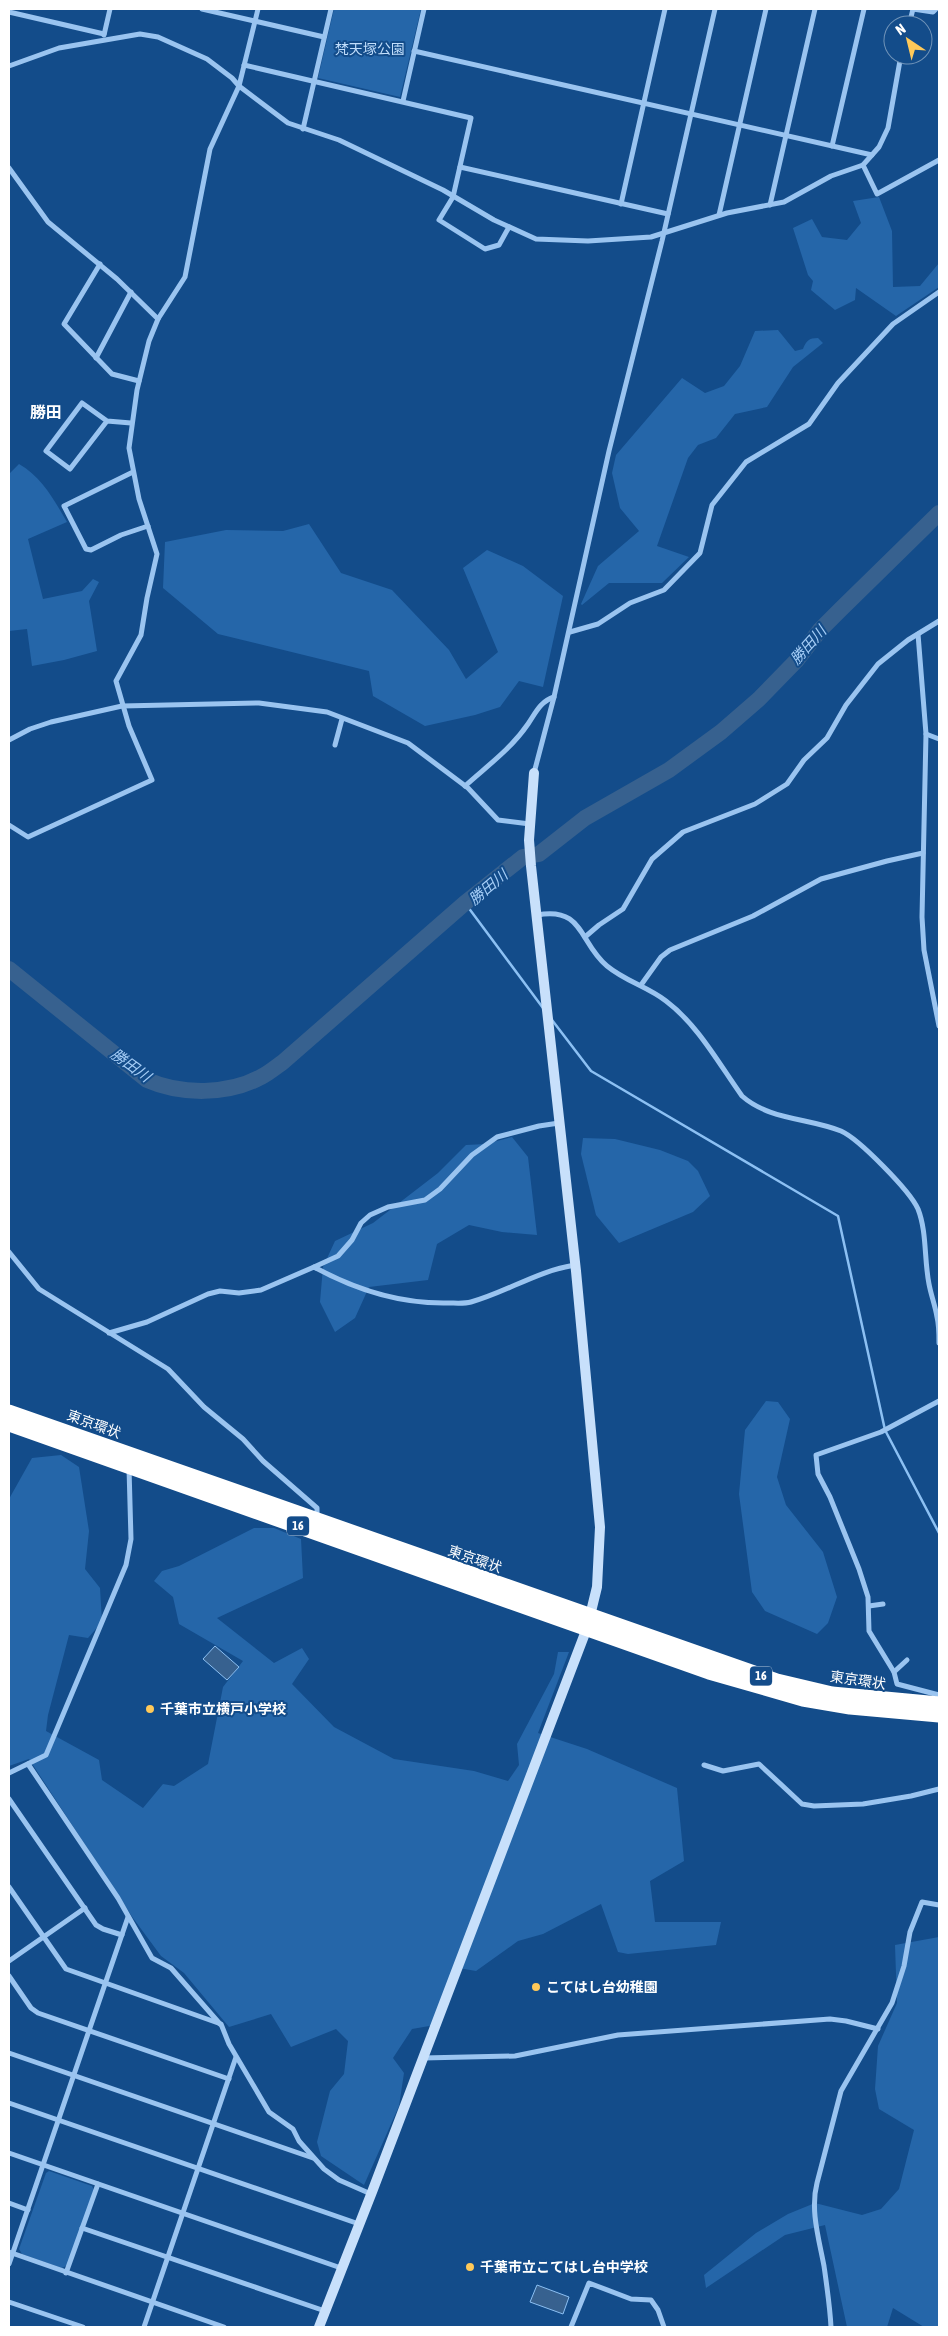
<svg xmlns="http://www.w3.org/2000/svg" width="948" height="2336" font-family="'Asap Condensed','Noto Sans JP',sans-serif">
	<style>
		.green { fill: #2566a9 }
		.water { fill: #37618f; stroke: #8cc0f3 }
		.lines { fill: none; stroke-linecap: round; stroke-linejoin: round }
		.stream { stroke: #8cc0f3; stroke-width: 2.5 }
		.river { stroke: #37618f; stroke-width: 16 }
		.street { stroke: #9ac4f0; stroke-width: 5 }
		.secondary { stroke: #c8e0fb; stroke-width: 10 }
		.highway { stroke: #fff; stroke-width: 15 }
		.poi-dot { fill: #ffc959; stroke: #134c8a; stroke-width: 2 }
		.labels { text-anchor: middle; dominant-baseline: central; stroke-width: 4; stroke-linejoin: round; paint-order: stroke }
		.shield { fill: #134c8a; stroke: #b8c9dc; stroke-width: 1 }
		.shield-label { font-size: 12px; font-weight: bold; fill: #fff }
		.park-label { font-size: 14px; fill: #c1defc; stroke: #134c8a }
		.street-label { font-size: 14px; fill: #fff; stroke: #134c8a }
		.poi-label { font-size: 14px; font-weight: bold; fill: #fff; stroke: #134c8a; text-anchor: start }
		.water-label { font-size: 15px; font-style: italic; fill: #a6cef7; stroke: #134c8a }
		.quarter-label { font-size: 16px; font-weight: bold; fill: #fff; stroke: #134c8a }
	</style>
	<rect width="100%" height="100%" fill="#134c8a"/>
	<!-- green -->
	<g class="green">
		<path d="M334 9H421L400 97 318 78Z"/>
		<path d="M879 197 892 231 893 287 920 286 939 263V287L896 316 856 288 855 300 835 310 811 290 813 281 808 275 793 228 812 219 822 237 847 240 861 223 853 201Z"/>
		<path d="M778 330 795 351 803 349C806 341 809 338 818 338L823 343 793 367 767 407 735 414 716 438 698 445 688 458 657 546 689 557 662 583H609L582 605 581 604 598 566 639 531 620 508 612 473 616 455 682 378 705 393 724 386 740 366 755 331Z"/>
		<path d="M19 464C42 477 54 500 67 522L28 539 43 599 82 591 93 579 99 582 89 601 97 651 64 660 32 666 27 629 9 631V474Z"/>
		<path d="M309 524 341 573 392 590 449 650 466 679 498 652 463 568 487 550 523 566 563 596 543 687 519 681 500 707 475 715 425 726 373 696 369 671 218 634 163 588 165 542 226 530 283 531Z"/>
		<path d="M512 1137 528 1157 537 1235 502 1232 469 1225 437 1244 428 1280 369 1287 355 1318 335 1332 320 1302 323 1267 335 1241 373 1223 438 1173 466 1145 486 1144Z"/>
		<path d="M583 1138 615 1139 660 1150 688 1161 698 1171 710 1196 693 1212 619 1243 596 1215 581 1154Z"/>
		<path d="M766 1401 778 1402 790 1419 777 1477 786 1505 823 1552 837 1597 828 1623 817 1634 765 1611 752 1592 739 1494 745 1430Z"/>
		<path d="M61 1455 79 1467 89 1531 85 1569 100 1588 102 1622 88 1638 69 1635 48 1715 46 1731 99 1760 102 1780 143 1808 163 1784 174 1786 208 1764 223 1687 243 1661 179 1624 173 1597 154 1581 162 1571 179 1566 254 1528H274L301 1539 303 1578 217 1618 274 1663 302 1648 309 1659 292 1684 334 1727 394 1759 474 1771 508 1781 519 1765 517 1744 554 1674 558 1652H569L538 1733 587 1749 677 1788 684 1861 650 1881 655 1922H721L716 1945 628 1954 618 1952 601 1904 543 1934 518 1941 476 1971 453 1967 435 2025 412 2029 393 2058 404 2073 399 2106 364 2185 321 2156 317 2142 330 2091 344 2074 348 2041 336 2029 291 2047 271 2014 229 2027 184 1973 161 1956 133 1918 29 1759 9 1766V1499L32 1458Z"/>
		<path d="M939 1937V2327H924L893 2308 887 2327H847L825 2225 785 2235 706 2288 704 2275 756 2233 788 2214 815 2203 862 2215 881 2209 899 2189 914 2130 879 2109 875 2089 878 2046 897 2003 895 1945Z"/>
		<path d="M49 2171 92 2186 94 2190 68 2265 62 2268 22 2254 19 2249 46 2173Z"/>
	</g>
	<!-- water -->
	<g class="water">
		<path d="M215 1646 239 1667 227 1680 203 1659Z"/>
		<path d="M537 2285 569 2297 563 2314 530 2302Z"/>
	</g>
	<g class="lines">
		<!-- stream -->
		<g class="stream">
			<path d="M465 903 543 1008"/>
			<path d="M552 1020 591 1071 838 1216 885 1430 939 1533"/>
		</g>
		<!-- river -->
		<path class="river" d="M9 969 147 1080C181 1095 228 1095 261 1077 269 1073 276 1067 283 1062L465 903 523 857 539 854 585 818 669 770 721 732 759 699 796 661 820 630 842 608 939 513"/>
		<!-- street -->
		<g class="street">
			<path d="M202 9 324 37"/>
			<path d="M913 9 933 12 936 9"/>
			<path d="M9 12 104 34"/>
			<path d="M909 25 913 9"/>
			<path d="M104 35 110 9"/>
			<path d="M414 51 872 155"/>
			<path d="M244 65 471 118 453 197 439 220 485 249 499 245 509 227"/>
			<path d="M9 66 59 48 140 34 158 37 207 59 232 78 239 86 288 123 339 140 443 190 494 220 536 239 588 241 651 237 727 213 784 202 831 176 863 165 879 147 888 128 901 55"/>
			<path d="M403 101 424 9"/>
			<path d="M303 129 331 9"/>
			<path d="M832 146 864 9"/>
			<path d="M863 165 877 194 939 160"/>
			<path d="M460 167 668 214"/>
			<path d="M9 168 48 222 117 279 158 319"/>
			<path d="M621 204 665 9"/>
			<path d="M770 205 815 9"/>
			<path d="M719 215 766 9"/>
			<path d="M100 264 64 324 112 374 139 381"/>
			<path d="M96 358 131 292"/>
			<path d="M107 421 70 469 46 451 82 403 107 421 131 423"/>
			<path d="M133 472 64 506 86 549 91 550 121 535 148 526"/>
			<path d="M570 632 598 624 630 603 664 590 700 553 712 505 746 462 809 424 838 383 893 324 939 292"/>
			<path d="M918 634 926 734 922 917 924 950 939 1026"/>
			<path d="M926 734 939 739"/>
			<path d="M9 740 30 729 51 722 122 706 259 703 327 712 408 743 468 788 498 820 530 824"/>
			<path d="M335 745 342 719"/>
			<path d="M534 773 554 697 609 451 662 241 715 9"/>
			<path d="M465 786C487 766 511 749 528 724 536 712 541 701 554 697"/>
			<path d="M9 825 28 837 152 780 129 726 116 681 141 635 147 598 157 554 139 499 129 448 137 390 149 341 158 319 185 277 210 149 239 86 258 9"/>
			<path d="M537 915C584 906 579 943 607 966 625 981 648 987 666 1001 698 1025 719 1064 742 1096 769 1120 809 1118 841 1131 859 1139 910 1191 918 1209 927 1232 924 1259 929 1284 931 1295 935 1305 937 1317 939 1325 939 1335 939 1343"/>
			<path d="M585 937 599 925 623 909 652 859 683 832 755 804 787 784 804 760 827 738 846 705 878 664 908 640 939 621"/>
			<path d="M641 985 661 957 670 950 753 916 821 879 887 861 923 853"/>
			<path d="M9 1252 39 1289 168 1369 204 1407 243 1439 263 1461 317 1508V1517"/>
			<path d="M314 1267 338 1256 352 1240 361 1223 370 1215 388 1207 425 1200 440 1189 472 1155 497 1137 539 1126 559 1123"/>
			<path d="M109 1333 147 1322 208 1294 220 1291 239 1293 261 1290 314 1267C356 1290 400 1304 448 1303 455 1303 464 1304 471 1302 507 1292 537 1271 575 1265"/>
			<path d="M869 1606 883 1604"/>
			<path d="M907 1660 894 1672 897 1684 939 1695"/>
			<path d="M894 1672 869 1631 868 1597 859 1569 830 1497 818 1474 816 1455 881 1432 939 1401"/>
			<path d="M28 1764 118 1898 152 1958 171 1968 220 2024"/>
			<path d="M704 1765 723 1771 759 1764 802 1804 814 1806 863 1804 911 1796 939 1789"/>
			<path d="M9 1773 46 1755 126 1565 131 1539 129 1468"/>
			<path d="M9 1799 96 1925 103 1929 122 1935"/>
			<path d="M9 1887 66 1969 221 2024 229 2044 269 2112 293 2129 299 2141 324 2169 339 2180 371 2194"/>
			<path d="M9 1961 85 1908"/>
			<path d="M9 1976 31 2008 38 2013 229 2079"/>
			<path d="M9 2053 313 2158"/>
			<path d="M423 2058 515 2056 618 2035 830 2019 846 2021 878 2029"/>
			<path d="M9 2103 359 2224"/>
			<path d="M9 2153 341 2268"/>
			<path d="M9 2203 28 2210"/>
			<path d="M82 2228 325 2311"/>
			<path d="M9 2252 224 2327"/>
			<path d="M9 2264 128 1917"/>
			<path d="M66 2273 98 2184"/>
			<path d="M9 2302 83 2327"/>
			<path d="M144 2327 236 2057"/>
			<path d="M571 2327 589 2283 631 2299 651 2300 658 2310 664 2327"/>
			<path d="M831 2327C830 2307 827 2287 824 2266 819 2239 810 2210 817 2183L841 2091 892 2003 904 1966 910 1932 922 1902 939 1905"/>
		</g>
		<!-- secondary -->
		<path class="secondary" d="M319 2327 372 2192 587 1628 597 1587 600 1527 576 1271 531 866 529 840 534 773"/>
		<!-- highway -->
		<g class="highway">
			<path d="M9 1412 777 1681 832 1694 939 1704"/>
			<path d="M9 1424 709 1672 803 1699 850 1707 939 1715"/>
		</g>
	</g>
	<!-- markers -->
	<g class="poi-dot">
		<circle cx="150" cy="1709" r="5"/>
		<circle cx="536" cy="1987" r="5"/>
		<circle cx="470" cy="2267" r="5"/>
	</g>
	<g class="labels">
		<!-- shield labels -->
		<g class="shield">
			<rect x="287" y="1516.5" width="22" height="19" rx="4"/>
			<rect x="750" y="1666.5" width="22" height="19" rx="4"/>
		</g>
		<g class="shield-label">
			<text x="298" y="1526">16</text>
			<text x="761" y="1676">16</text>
		</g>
		<!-- park labels -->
		<g class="park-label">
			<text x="370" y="49">梵天塚公園</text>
		</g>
		<!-- street labels -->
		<g class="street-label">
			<text transform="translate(94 1424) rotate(20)">東京環状</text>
			<text transform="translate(475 1559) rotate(19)">東京環状</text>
			<text transform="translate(858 1680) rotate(8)">東京環状</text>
		</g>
		<!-- poi labels -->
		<g class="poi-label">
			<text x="160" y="1709">千葉市立横戸小学校</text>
			<text x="546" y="1987">こてはし台幼稚園</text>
			<text x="480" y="2267">千葉市立こてはし台中学校</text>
		</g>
		<!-- water labels -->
		<g class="water-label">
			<text transform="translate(808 645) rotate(-48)">勝田川</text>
			<text transform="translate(488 887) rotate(-40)">勝田川</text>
			<text transform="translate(131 1065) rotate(36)">勝田川</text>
		</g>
		<!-- quarter labels -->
		<g class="quarter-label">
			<text x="46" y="412">勝田</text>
		</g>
	</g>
	<!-- border -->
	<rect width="948" height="2336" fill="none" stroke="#ffffff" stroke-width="20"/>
	<!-- north arrow -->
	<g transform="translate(908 40) rotate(325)"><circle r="24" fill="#134c8a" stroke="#7194b9"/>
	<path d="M0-4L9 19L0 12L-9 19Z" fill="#ffc959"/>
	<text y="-8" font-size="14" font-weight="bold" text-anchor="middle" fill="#ffffff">N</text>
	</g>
</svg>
